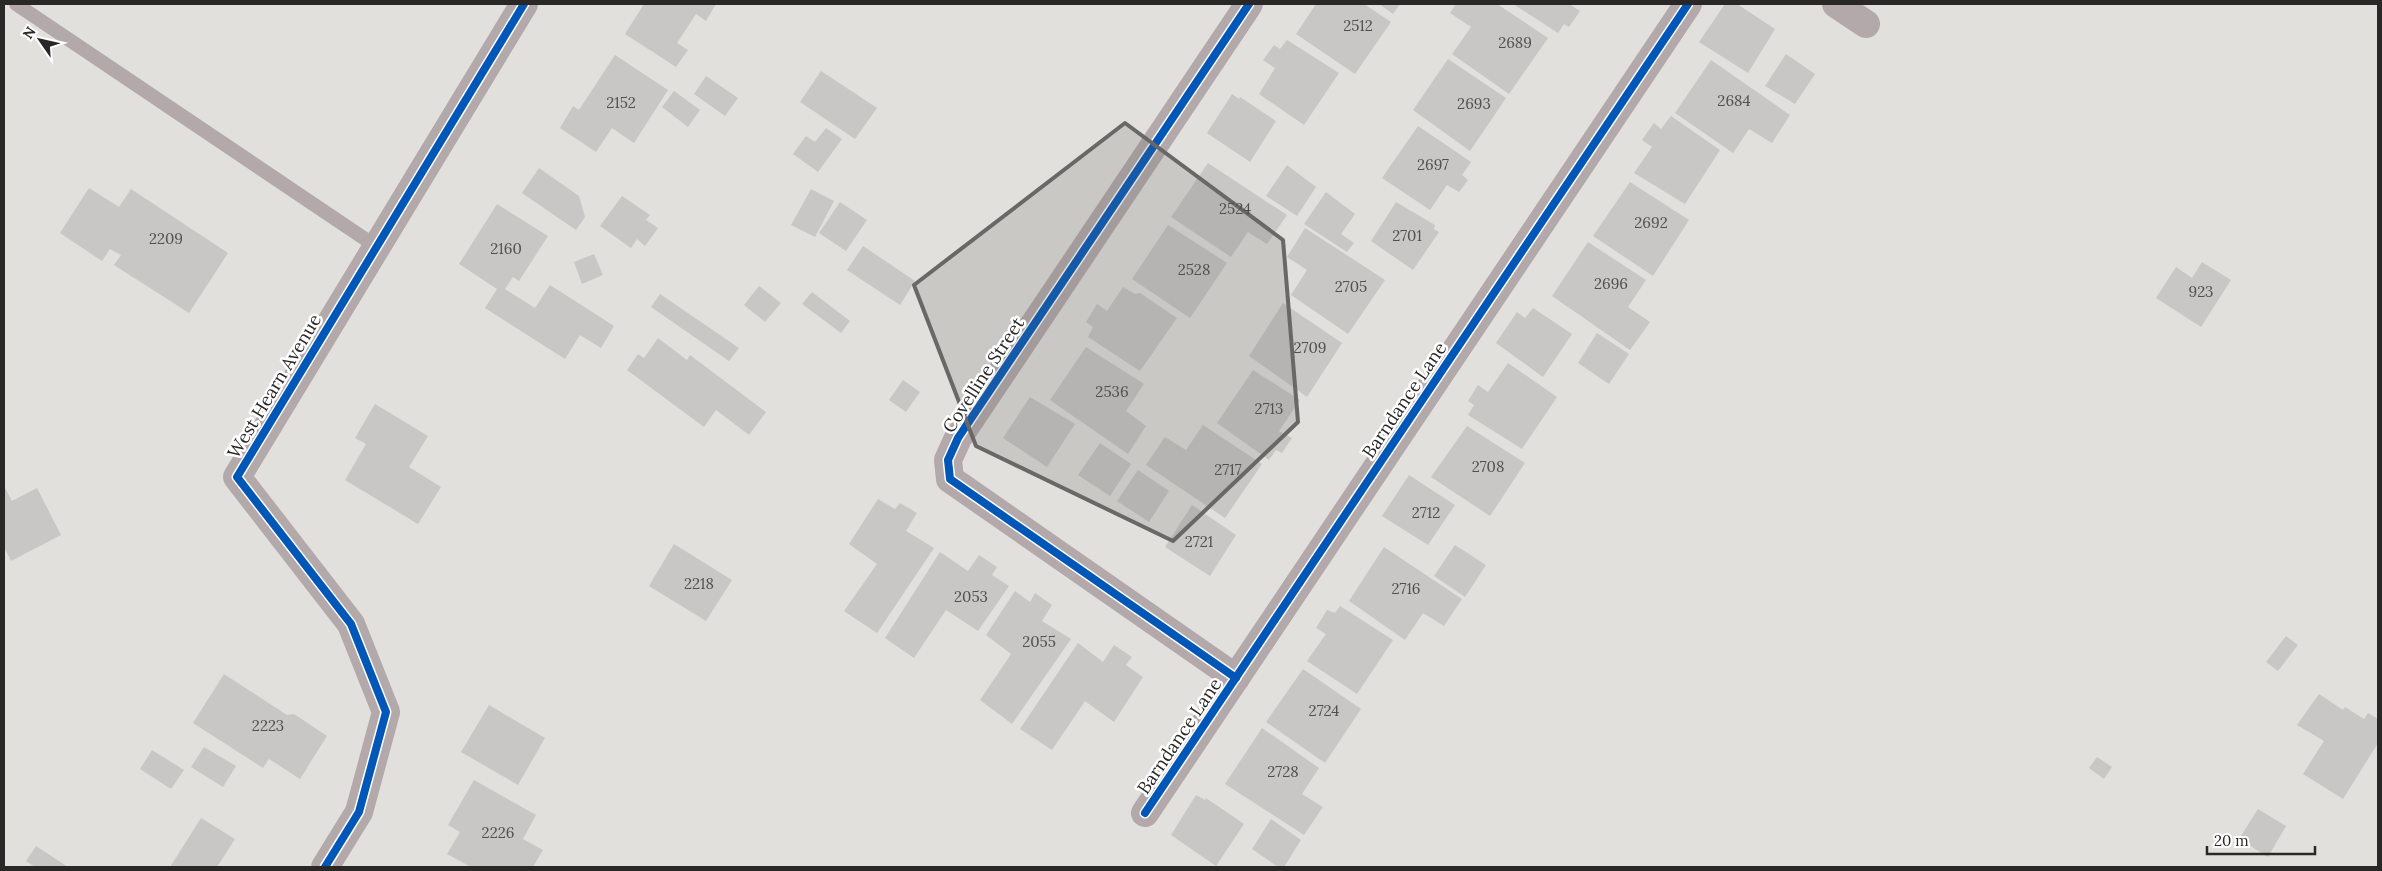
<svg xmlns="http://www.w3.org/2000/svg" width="2382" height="871" font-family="Lora,serif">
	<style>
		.building { fill: #c8c7c5 }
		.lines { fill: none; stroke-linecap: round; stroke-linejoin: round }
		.service { stroke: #b3a8aa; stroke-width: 14 }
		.minor { stroke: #b3a8aa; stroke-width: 28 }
		.cycleway-casing { stroke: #fff; stroke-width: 11 }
		.cycleway { stroke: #0057b8; stroke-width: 8 }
		.marked { fill: #6a6867; fill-opacity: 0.2; stroke: #6a6867; stroke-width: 4; stroke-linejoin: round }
		.labels { text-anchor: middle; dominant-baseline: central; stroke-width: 5; stroke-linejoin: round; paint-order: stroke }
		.number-label { font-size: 15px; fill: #52504e }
		.street-label { font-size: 18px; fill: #2a2827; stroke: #fff }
	</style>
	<rect width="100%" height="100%" fill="#e2e0dd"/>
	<!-- building -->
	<g class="building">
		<path d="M644 4H716L706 21 696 14 677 43 688 50 676 67 625 34Z"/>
		<path d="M1316 4H1364L1391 22 1355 74 1296 34Z"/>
		<path d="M1379 4H1400L1393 14Z"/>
		<path d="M1456 4H1497L1548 38 1509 94 1452 54 1471 27 1450 13Z"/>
		<path d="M1513 4H1569L1580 11 1569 27 1564 24 1558 33Z"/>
		<path d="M1725 4H1737L1775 29 1748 73 1699 42Z"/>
		<path d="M1287 40 1339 73 1304 125 1259 94 1275 68 1263 60 1274 45 1280 49Z"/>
		<path d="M1786 54 1815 74 1795 104 1765 86Z"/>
		<path d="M615 55 668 90 634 143 612 128 596 152 560 128 573 106 579 110Z"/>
		<path d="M1448 59 1506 98 1470 151 1413 110Z"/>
		<path d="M1711 60 1790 115 1772 143 1749 129 1733 153 1675 113Z"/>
		<path d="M821 71 877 108 855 139 800 102Z"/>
		<path d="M706 76 738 98 725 116 694 94Z"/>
		<path d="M674 91 700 110 688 127 662 107Z"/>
		<path d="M1232 94 1239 99 1240 97 1276 121 1250 162 1207 133Z"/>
		<path d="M1671 116 1720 150 1685 204 1634 173 1652 147 1642 140 1654 123 1661 129Z"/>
		<path d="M1418 126 1471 162 1462 175 1468 180 1459 192 1447 185 1430 210 1382 178Z"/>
		<path d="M826 128 842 139 818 172 793 154 806 136 815 142Z"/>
		<path d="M1208 163 1287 215 1267 244 1248 232 1231 257 1171 217Z"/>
		<path d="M1287 165 1316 187 1297 216 1266 196Z"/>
		<path d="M539 168 579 196 585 217 576 230 522 193Z"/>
		<path d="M1630 182 1689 220 1653 276 1593 236Z"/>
		<path d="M89 188 119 207 131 189 228 253 189 313 114 265 121 255 110 249 102 261 60 233Z"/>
		<path d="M811 189 834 201 815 237 791 225Z"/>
		<path d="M1326 192 1355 214 1341 234 1354 243 1347 252 1304 224Z"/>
		<path d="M622 196 650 215 646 220 658 228 645 246 637 239 631 248 600 226Z"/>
		<path d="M840 202 867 220 846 251 819 233Z"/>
		<path d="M1396 202 1435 225 1434 229 1439 232 1413 270 1371 241Z"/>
		<path d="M497 204 548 236 519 281 513 277 505 289 535 308 550 285 614 326 601 348 580 335 565 359 485 308 497 289 459 264Z"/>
		<path d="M1168 225 1227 263 1190 318 1132 279Z"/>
		<path d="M1305 228 1385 280 1348 334 1291 295 1307 270 1287 257Z"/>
		<path d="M1588 242 1646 280 1628 307 1650 322 1630 350 1552 296Z"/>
		<path d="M863 246 915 281 900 305 847 270Z"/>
		<path d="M594 254 603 275 582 284 574 262Z"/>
		<path d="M2202 262 2231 280 2201 327 2156 298 2176 267 2192 278Z"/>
		<path d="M759 286 781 303 765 322 744 305Z"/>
		<path d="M1123 287 1135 294 1140 293 1177 318 1140 371 1088 337 1093 327 1086 322 1097 304 1107 311Z"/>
		<path d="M812 292 850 321 841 333 802 304Z"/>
		<path d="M660 294 739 348 729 361 651 307Z"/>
		<path d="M1283 303 1342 343 1307 397 1249 356Z"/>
		<path d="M1533 308 1572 334 1543 377 1496 343 1517 312 1525 318Z"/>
		<path d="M1597 333 1629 354 1609 384 1578 363Z"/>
		<path d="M658 338 687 360 690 355 766 412 749 435 716 410 704 427 627 370 638 354 644 358Z"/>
		<path d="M1086 347 1144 384 1126 411 1146 426 1128 454 1050 400Z"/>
		<path d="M1508 363 1557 397 1522 449 1468 415 1474 405 1468 401 1478 385 1488 392Z"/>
		<path d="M1253 370 1300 400 1279 431 1292 438 1282 453 1276 450 1269 460 1217 423Z"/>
		<path d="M903 380 920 392 906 412 889 400Z"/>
		<path d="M1030 397 1075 424 1047 467 1003 438Z"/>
		<path d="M375 404 428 436 409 467 441 487 418 524 345 480 366 444 355 438Z"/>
		<path d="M1203 425 1262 464 1225 518 1146 465 1165 437 1186 450Z"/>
		<path d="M1467 426 1525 463 1490 516 1431 477Z"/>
		<path d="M1100 443 1131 464 1110 496 1078 475Z"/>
		<path d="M1138 470 1169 491 1149 522 1117 501Z"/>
		<path d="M1409 475 1455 505 1428 545 1382 516Z"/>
		<path d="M4 486 12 501 37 488 61 535 11 561 4 547Z"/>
		<path d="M878 499 895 509 900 503 917 513 906 531 934 548 877 633 844 611 877 564 849 544Z"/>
		<path d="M1192 505 1236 535 1210 576 1165 547Z"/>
		<path d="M674 544 732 580 706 621 649 586Z"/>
		<path d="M1455 545 1486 565 1465 597 1434 576Z"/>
		<path d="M1384 547 1462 599 1444 626 1423 613 1405 640 1349 601Z"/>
		<path d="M940 552 968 571 979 555 997 567 992 575 1009 586 978 631 946 610 914 658 885 638Z"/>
		<path d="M1015 591 1030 602 1035 593 1052 605 1042 621 1071 639 1012 724 980 700 1011 654 986 635Z"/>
		<path d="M1340 606 1393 640 1357 694 1307 661 1326 634 1316 628 1327 610 1335 613Z"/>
		<path d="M2286 636 2298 645 2278 671 2266 662Z"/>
		<path d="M1078 643 1103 662 1114 645 1132 657 1126 665 1143 677 1114 722 1085 701 1052 750 1020 729Z"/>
		<path d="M1303 669 1361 709 1325 763 1266 722Z"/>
		<path d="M224 674 287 715 294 714 327 736 300 779 269 759 263 768 193 723Z"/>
		<path d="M2319 694 2343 710 2345 707 2364 719 2368 713 2378 719V743L2343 799 2303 774 2324 741 2297 725Z"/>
		<path d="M489 705 545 738 518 785 461 752Z"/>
		<path d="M1262 728 1319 768 1302 794 1323 807 1304 835 1225 784Z"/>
		<path d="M204 747 236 766 223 787 191 767Z"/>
		<path d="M152 750 184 770 171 789 140 769Z"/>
		<path d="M2097 757 2112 767 2104 779 2089 768Z"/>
		<path d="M474 780 536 815 523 839 543 850 533 867H471L447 854 460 832 448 825Z"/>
		<path d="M1196 795 1205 800 1206 798 1244 824 1216 866 1171 835Z"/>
		<path d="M2258 809 2286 826 2268 857 2239 839Z"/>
		<path d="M201 818 235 839 217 867H170Z"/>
		<path d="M1271 819 1301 840 1284 867H1278L1252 849Z"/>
		<path d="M36 846 68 867H35L26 861Z"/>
	</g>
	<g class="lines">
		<!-- service -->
		<path class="service" d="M16 4 377 247"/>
		<!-- minor -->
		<g class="minor">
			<path d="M1836 4 1866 24"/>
			<path d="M1236 678 950 479 948 460 958 438 1249 4"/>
			<path d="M1145 813 1688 4"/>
			<path d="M325 867 359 812 386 712 351 624 237 477 524 4"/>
		</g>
		<!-- cycleway casing -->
		<g class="cycleway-casing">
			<g id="cycleway">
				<path d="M1236 678 950 479 948 460 958 438 1249 4"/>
				<path d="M1145 813 1688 4"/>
				<path d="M325 867 359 812 386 712 351 624 237 477 524 4"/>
			</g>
		</g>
		<!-- cycleway -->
		<use href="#cycleway" class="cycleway"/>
	</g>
	<!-- marked area -->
	<path class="marked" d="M1125 123 1283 240 1298 422 1173 541 976 446 914 285Z"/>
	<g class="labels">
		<!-- number labels -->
		<g class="number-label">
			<text x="1358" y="25">2512</text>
			<text x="1515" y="42">2689</text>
			<text x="1734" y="100">2684</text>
			<text x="621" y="102">2152</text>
			<text x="1474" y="103">2693</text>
			<text x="1433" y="164">2697</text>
			<text x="1235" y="208">2524</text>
			<text x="1651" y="222">2692</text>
			<text x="1407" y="235">2701</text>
			<text x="166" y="238">2209</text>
			<text x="506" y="248">2160</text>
			<text x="1194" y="269">2528</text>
			<text x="1611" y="283">2696</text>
			<text x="1351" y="286">2705</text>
			<text x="2201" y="291">923</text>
			<text x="1310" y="347">2709</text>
			<text x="1112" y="391">2536</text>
			<text x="1269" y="408">2713</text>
			<text x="1488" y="466">2708</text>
			<text x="1228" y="469">2717</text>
			<text x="1426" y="512">2712</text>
			<text x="1199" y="541">2721</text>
			<text x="699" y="583">2218</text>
			<text x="1406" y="588">2716</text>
			<text x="971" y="596">2053</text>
			<text x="1039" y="641">2055</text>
			<text x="1324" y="710">2724</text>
			<text x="268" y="725">2223</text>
			<text x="1283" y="771">2728</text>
			<text x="498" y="832">2226</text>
		</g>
		<!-- street labels -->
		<g class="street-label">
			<text transform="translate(983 375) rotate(-57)">Covelline Street</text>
			<text transform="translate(274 386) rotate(-59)">West Hearn Avenue</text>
			<text transform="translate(1404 400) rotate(-56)">Barndance Lane</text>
			<text transform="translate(1179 736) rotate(-56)">Barndance Lane</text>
		</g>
	</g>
	<!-- border -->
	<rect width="2382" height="871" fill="none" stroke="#2a2827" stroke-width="10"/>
	<!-- north arrow -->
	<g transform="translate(40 40) rotate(304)" stroke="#ffffff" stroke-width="4" paint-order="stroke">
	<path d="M0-4L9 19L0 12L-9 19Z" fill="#2a2827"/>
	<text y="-8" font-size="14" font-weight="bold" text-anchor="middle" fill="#2a2827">N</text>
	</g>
	<!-- scale -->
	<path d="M2207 846v8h108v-8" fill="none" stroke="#2a2827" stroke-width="2.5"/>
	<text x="2214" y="846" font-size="15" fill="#2a2827" stroke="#ffffff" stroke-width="4" paint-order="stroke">20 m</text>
</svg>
